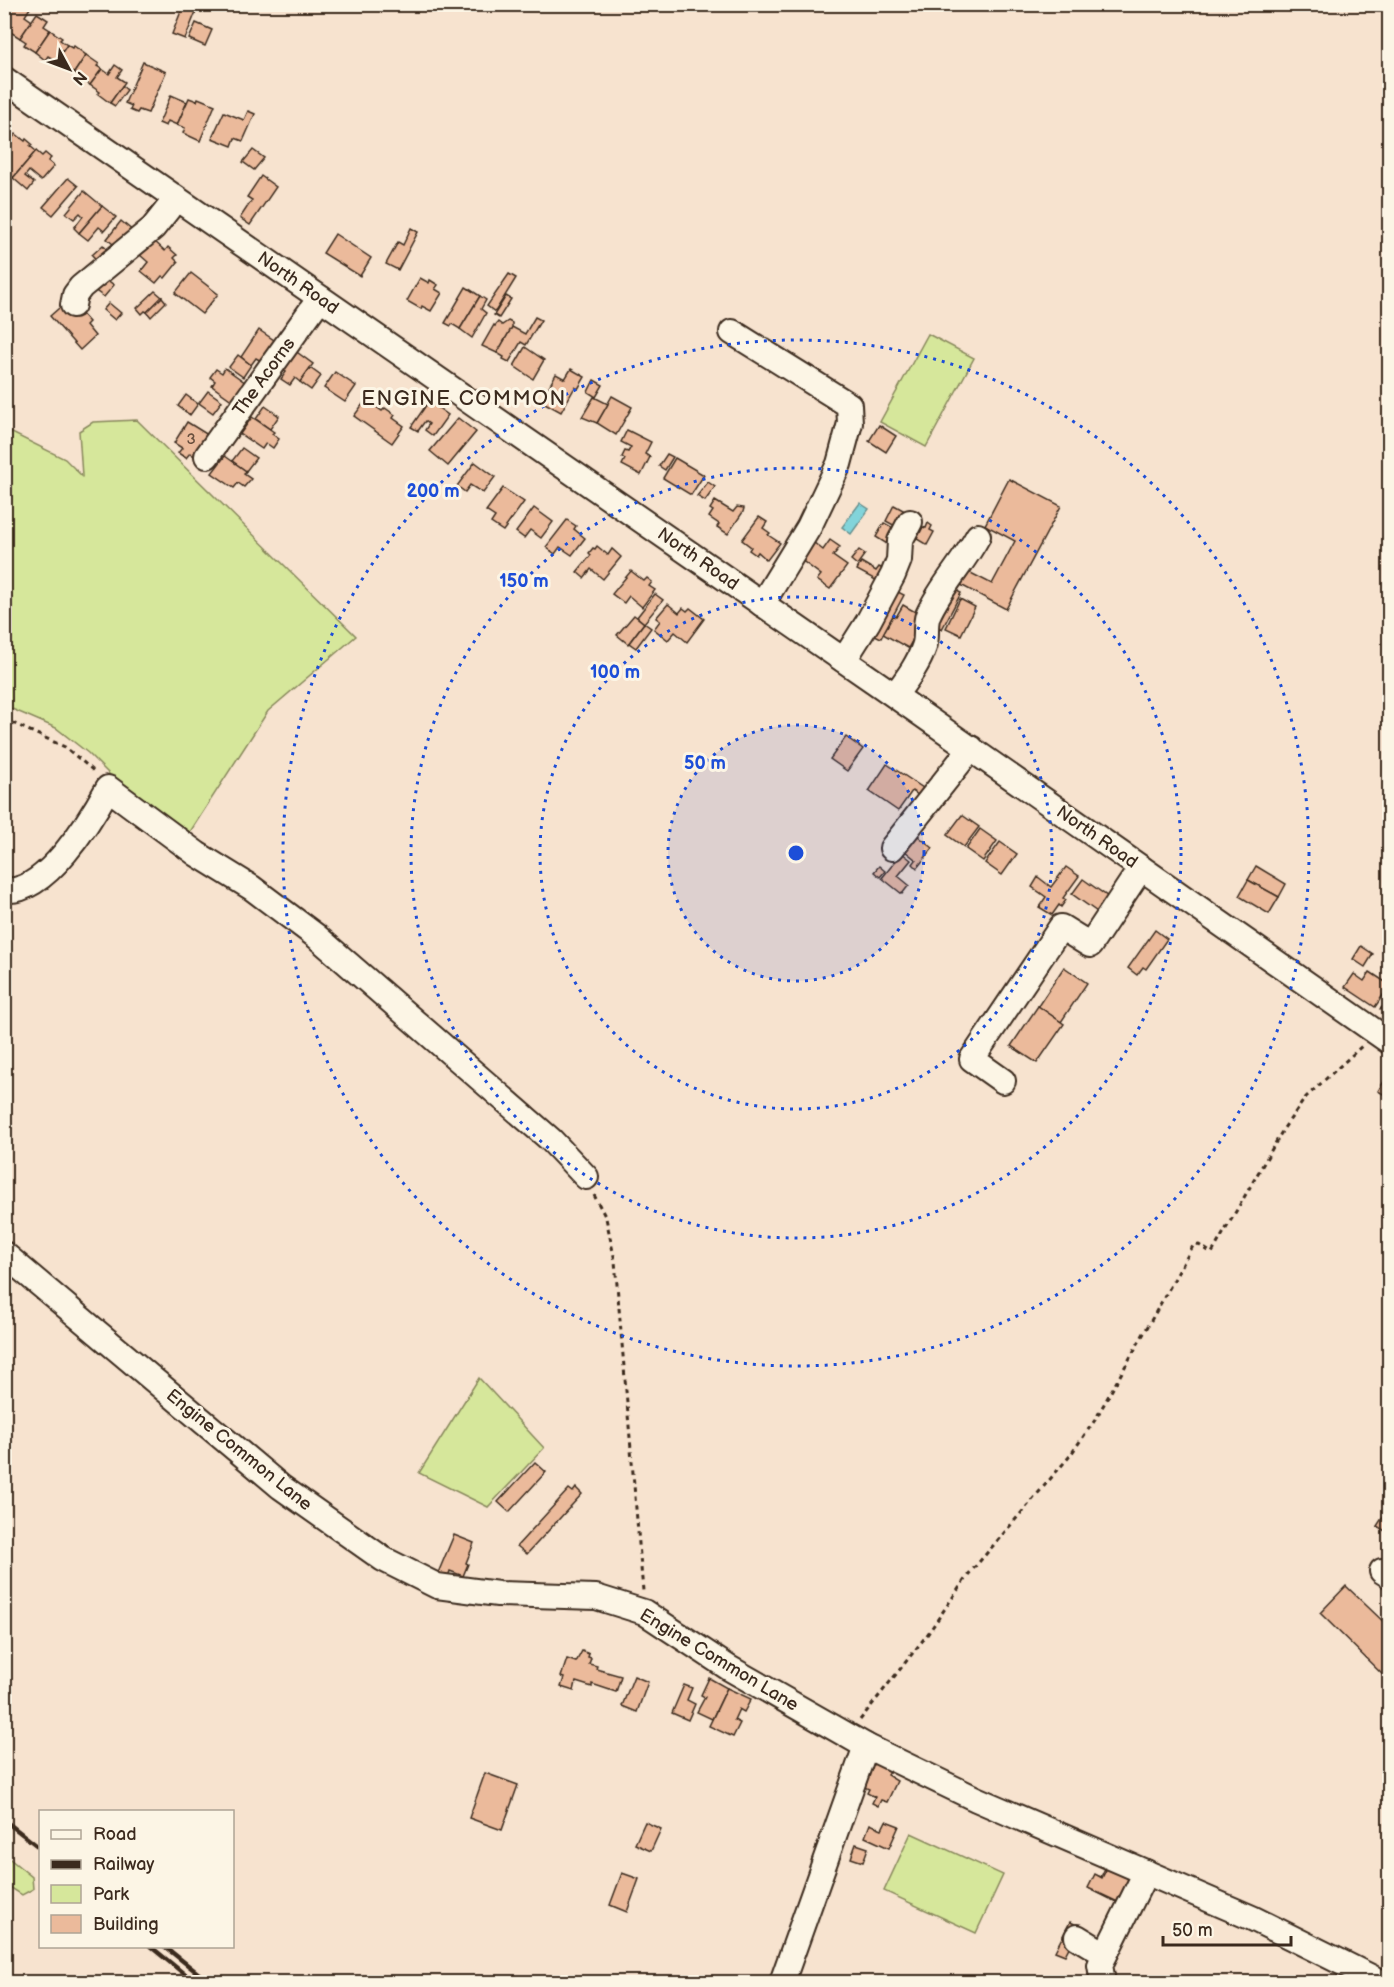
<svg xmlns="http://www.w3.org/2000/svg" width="1394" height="1987" font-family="'Balsamiq Sans',sans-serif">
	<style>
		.green { fill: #d6e79b; stroke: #88885c; stroke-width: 1.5 }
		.water { fill: #82d4da; stroke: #66908f; stroke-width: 1.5 }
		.building { fill: #ebba9b; stroke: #3b2a1e; stroke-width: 1.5 }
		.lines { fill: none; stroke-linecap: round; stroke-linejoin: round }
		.minor-casing { stroke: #3b2a1e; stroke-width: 28 }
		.path { stroke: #3b2a1e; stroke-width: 3; stroke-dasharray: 4.5 4.5; stroke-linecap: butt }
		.minor { stroke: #fcf5e5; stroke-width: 24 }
		.rail { stroke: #3b2a1e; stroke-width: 4.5 }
		.ring { fill: none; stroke: #1d4ed8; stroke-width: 3; stroke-dasharray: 3 6 }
		.labels { text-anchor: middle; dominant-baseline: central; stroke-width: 6; stroke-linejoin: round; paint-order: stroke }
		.number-label { font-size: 15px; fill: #674e3d }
		.street-label { font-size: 18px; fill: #3b2a1e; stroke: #fcf5e5 }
		.quarter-label { font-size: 21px; letter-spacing: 1.5px; fill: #3b2a1e; stroke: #fcf5e5 }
		.centre { fill: #1d4ed8; stroke: #fcf5e5; stroke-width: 3 }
		.ring-label { font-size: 18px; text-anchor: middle; font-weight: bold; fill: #1d4ed8; stroke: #fcf5e5; stroke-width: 6; stroke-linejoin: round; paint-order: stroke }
	</style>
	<rect width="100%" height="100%" fill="#f7e3cf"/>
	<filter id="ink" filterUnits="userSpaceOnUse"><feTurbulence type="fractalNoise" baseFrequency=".0167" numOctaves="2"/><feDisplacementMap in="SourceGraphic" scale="12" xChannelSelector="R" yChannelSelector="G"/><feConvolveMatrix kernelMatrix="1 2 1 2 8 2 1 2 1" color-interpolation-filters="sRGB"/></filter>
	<g filter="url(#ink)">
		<!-- green -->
		<g class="green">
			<path d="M928 334 974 358 926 447 880 422Z"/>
			<path d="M137 420 356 636 268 711 190 832 114 779 88 753 56 728 5 706 4 429 65 459 82 476 79 431 93 422Z"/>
			<path d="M479 1378 544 1448 488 1507 419 1473Z"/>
			<path d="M911 1833 1003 1875 976 1933 884 1891Z"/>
			<path d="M5 1855 32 1877 33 1889 22 1895 5 1884Z"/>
		</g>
		<!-- water -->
		<path class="water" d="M860 503 869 509 851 534 842 527Z"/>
		<!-- building -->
		<g class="building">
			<path d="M7 4H15L18 7 20 4 30 5V8L25 16 32 21 20 38 4 28V8Z"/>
			<path d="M184 4H199L185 39 172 34Z"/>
			<path d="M37 13 48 20 44 26 50 30 35 52 24 45 26 42 20 38Z"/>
			<path d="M196 23 212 30 205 46 189 39Z"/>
			<path d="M50 30 62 38 60 40 67 45 56 61 48 56 45 60 35 52Z"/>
			<path d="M67 45 72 48 74 46 86 55 74 73 56 61Z"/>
			<path d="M86 55 99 64 97 66 102 69 90 85 74 73Z"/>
			<path d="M143 62 166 72 148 113 139 110 137 113 130 110 132 106 125 103Z"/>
			<path d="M115 65 122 70 117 77 125 82 110 103 98 94 100 92 90 85 102 69 109 74Z"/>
			<path d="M122 86 127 90 115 106 110 103Z"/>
			<path d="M171 95 187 102 177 125 168 121 166 126 159 123Z"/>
			<path d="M189 98 197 101 198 98 215 105 200 141 183 133 185 128 177 125Z"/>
			<path d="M248 111 255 114 243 141 235 138 232 146 212 138 224 112 244 120Z"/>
			<path d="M16 134 25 141 26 139 32 144 30 146 36 151 13 178 4 168V147Z"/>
			<path d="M253 150 264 158 254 170 243 162Z"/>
			<path d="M36 151 42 156 45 153 51 158 48 161 54 166 41 181 29 171 25 176 34 183 28 191 13 178Z"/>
			<path d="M261 176 276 187 250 225 240 218 252 200 247 197Z"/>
			<path d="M68 178 78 186 53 215 43 207Z"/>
			<path d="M84 191 102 206 79 233 74 228 83 216 80 213 74 219 66 213Z"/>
			<path d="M102 206 116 217 104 231 99 227 88 240 79 233Z"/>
			<path d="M121 221 134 232 119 249 107 239Z"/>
			<path d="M411 228 418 232 398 270 386 264 398 242 403 245Z"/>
			<path d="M335 234 371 258 360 276 323 253Z"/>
			<path d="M153 240 165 251 168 247 177 255 174 258 178 262 165 278 162 276 156 283 141 271 148 262 140 255Z"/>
			<path d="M103 245 112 256 101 265 92 255Z"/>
			<path d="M191 273 218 294 202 314 175 293Z"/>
			<path d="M509 274 516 278 495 312 487 306Z"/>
			<path d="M103 277 114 285 104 297 93 289Z"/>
			<path d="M420 278 429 283 430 280 438 285 435 289 442 293 431 311 422 306 421 309 407 301Z"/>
			<path d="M466 287 480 296 460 329 452 324 451 326 445 323Z"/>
			<path d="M155 291 162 297 147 312 145 311 142 314 137 308Z"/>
			<path d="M480 296 486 300 481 309 486 313 472 338 460 329Z"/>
			<path d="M506 296 511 299 499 318 494 315Z"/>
			<path d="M162 297 166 302 151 317 147 312Z"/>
			<path d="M66 302 80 312 89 322 86 325 95 336 80 350 50 316Z"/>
			<path d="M109 303 121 313 115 320 103 310Z"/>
			<path d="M535 317 541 320 526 345 521 342 509 362 503 359 504 357 497 353 512 327 525 334Z"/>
			<path d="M508 321 512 323V327L497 353 482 346 494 325 495 326 498 322 502 325Z"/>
			<path d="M259 330 277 342 263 362 256 358 251 365 241 357Z"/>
			<path d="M525 347 544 360 533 379 514 366Z"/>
			<path d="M294 350 313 364 300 382 295 378 290 385 281 379 286 372 281 368Z"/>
			<path d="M238 355 251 365 243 377 229 367Z"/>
			<path d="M225 368 246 383 233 401 212 386 215 381 210 377 216 369 222 373Z"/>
			<path d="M310 368 321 376 311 390 300 382Z"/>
			<path d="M571 369 585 377 578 389 575 387 561 412 541 401 556 374 565 379Z"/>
			<path d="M335 372 356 386 345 402 324 388Z"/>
			<path d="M594 380 603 385 596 397 588 392Z"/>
			<path d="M208 391 222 401 213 413 199 403Z"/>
			<path d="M186 395 198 404 190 415 178 406Z"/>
			<path d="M612 396 632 407 616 435 597 423Z"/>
			<path d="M594 397 608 404 597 423 582 417Z"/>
			<path d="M366 400 382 411 385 408 395 415 393 418 404 426 392 443 354 416Z"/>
			<path d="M429 401 448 415 433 436 425 430 429 424 425 421 418 431 411 427Z"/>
			<path d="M265 406 279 416 270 429 256 419Z"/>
			<path d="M252 417 274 432 272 434 279 439 273 448 266 443 262 449 240 434Z"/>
			<path d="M458 418 476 432 448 466 430 451Z"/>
			<path d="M187 422 208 435 194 456 190 453 186 458 178 453 182 448 174 443Z"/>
			<path d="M879 425 896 436 886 452 869 441Z"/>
			<path d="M627 430 651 442 645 454 650 457 641 475 622 465 625 459 622 457 625 451 628 452 631 447 621 442Z"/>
			<path d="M242 448 256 458 246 471 232 461Z"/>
			<path d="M667 454 673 457 665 470 659 466Z"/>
			<path d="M225 456 246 471 244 474 251 479 244 487 238 483 234 488 212 473Z"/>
			<path d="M675 458 704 475 691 495 663 478Z"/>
			<path d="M475 462 495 477 483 493 470 485 465 492 457 486Z"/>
			<path d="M1009 479 1061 506 1006 609 957 583 965 570 992 584 1015 541 985 525Z"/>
			<path d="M708 482 715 487 705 501 697 496Z"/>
			<path d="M503 488 524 502 503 531 491 523 495 517 486 511Z"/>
			<path d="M715 501 733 512 737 507 744 508 743 512 728 534 717 527 719 524 709 517 713 511 710 509Z"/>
			<path d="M894 505 905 511 897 527 886 521Z"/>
			<path d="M534 508 553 522 541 538 530 530 524 538 516 532Z"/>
			<path d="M759 517 767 522 763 528 770 533 768 535 780 543 767 560 758 552 756 555 749 550 751 547 742 540Z"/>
			<path d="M567 520 576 526 574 529 585 538 572 555 560 547 555 554 546 547Z"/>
			<path d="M884 523 895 529 887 544 876 537Z"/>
			<path d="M928 523 932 526 930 530 934 532 927 545 917 539 923 527 926 528Z"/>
			<path d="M830 540 840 547 833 556 847 566 830 589 817 580 821 575 800 559 813 542 823 550Z"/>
			<path d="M597 546 608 555 612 549 621 557 603 579 591 569 584 578 577 572 591 555 589 553 593 548 595 549Z"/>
			<path d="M859 550 865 554 857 565 851 560Z"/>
			<path d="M861 562 876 571 879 567 889 572 883 584 857 570Z"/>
			<path d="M631 571 644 581 647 578 652 582 649 586 655 590 642 607 629 596 624 603 612 594Z"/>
			<path d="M951 588 961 593 942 629 932 624Z"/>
			<path d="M892 589 904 595 881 638 875 635 878 630 872 627Z"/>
			<path d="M655 594 663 600 644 623 637 617Z"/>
			<path d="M960 599 975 607 961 635 946 628Z"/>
			<path d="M668 604 679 613 683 608 687 611 690 608 704 619 687 642 675 632 668 640 654 629 660 621 656 618Z"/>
			<path d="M903 605 919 614 914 623 920 627 908 648 883 634 893 616 896 617Z"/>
			<path d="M634 615 644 623 628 644 617 635Z"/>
			<path d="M644 623 651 628 636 648 629 643Z"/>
			<path d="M846 737 863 749 847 771 830 759Z"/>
			<path d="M887 764 929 792 924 799 912 791 898 811 869 791Z"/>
			<path d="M962 815 979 827 964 847 947 835Z"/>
			<path d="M980 829 997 841 983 861 966 849Z"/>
			<path d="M913 832 933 848 917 868 913 864 916 860 900 847Z"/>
			<path d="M1000 842 1017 854 1002 875 985 863Z"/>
			<path d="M902 853 911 860 898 876 909 885 902 894 882 878Z"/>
			<path d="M879 866 885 871 880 877 874 872Z"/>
			<path d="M1256 866 1286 884 1279 897 1248 880Z"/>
			<path d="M1066 867 1079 876 1063 898 1066 900 1061 907 1059 905 1052 915 1039 907 1046 897 1032 887 1038 877 1051 887Z"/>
			<path d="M1083 879 1111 899 1100 914 1072 894Z"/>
			<path d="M1248 880 1279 897 1269 914 1239 896Z"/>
			<path d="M1155 930 1167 939 1146 969 1143 967 1137 975 1128 968Z"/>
			<path d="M1361 946 1373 954 1365 967 1353 959Z"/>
			<path d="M1064 967 1087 983 1061 1022 1038 1006Z"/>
			<path d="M1370 972 1390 985 1375 1007 1345 987 1354 974 1364 981Z"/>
			<path d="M1038 1006 1064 1024 1037 1063 1011 1046Z"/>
			<path d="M1388 1075 1390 1076V1098L1378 1091Z"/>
			<path d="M535 1462 546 1472 509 1512 498 1502Z"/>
			<path d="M576 1488 582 1494 527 1554 517 1546 569 1489 573 1492Z"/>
			<path d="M1390 1506V1534L1377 1526Z"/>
			<path d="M454 1535 474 1543 466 1563 468 1564 463 1576 450 1571 448 1577 438 1573Z"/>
			<path d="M1346 1586 1390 1628V1682L1320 1613Z"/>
			<path d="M582 1651 589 1654 588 1657 591 1658 589 1664 597 1666 596 1669 621 1676 616 1692 592 1684V1687L576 1682 574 1691 561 1687 564 1678 561 1677 567 1659 576 1662Z"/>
			<path d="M634 1676 648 1682 637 1712 622 1706Z"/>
			<path d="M709 1678 727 1688 712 1719 697 1712 705 1697 701 1695Z"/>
			<path d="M684 1685 692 1688 687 1700 695 1704 688 1720 672 1713Z"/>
			<path d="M727 1688 751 1699 744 1712 739 1709 734 1720 740 1723 733 1737 709 1726Z"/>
			<path d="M870 1760 889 1770 887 1775 897 1781 887 1802 881 1800 878 1806 872 1803 875 1797 867 1793 869 1789 860 1785Z"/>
			<path d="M485 1773 518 1785 502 1830 469 1818Z"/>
			<path d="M886 1821 899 1826 889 1848 865 1837 870 1824 882 1829Z"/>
			<path d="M645 1822 661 1829 651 1851 635 1844Z"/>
			<path d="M856 1844 868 1848 863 1862 851 1858Z"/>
			<path d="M1106 1866 1123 1874 1122 1876 1129 1879 1124 1889 1128 1891 1122 1905 1090 1889 1096 1875 1101 1877Z"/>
			<path d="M1108 1866 1130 1877 1124 1888 1129 1891 1122 1904 1088 1888 1095 1874 1102 1878Z"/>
			<path d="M622 1873 639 1879 627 1912 610 1905Z"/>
			<path d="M1070 1922 1080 1926 1065 1955 1055 1951Z"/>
		</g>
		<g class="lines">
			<!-- minor casing -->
			<g class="minor-casing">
				<g id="minor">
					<path d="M4 79 881 686 1390 1042"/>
					<path d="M73 305 75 295 81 287 153 228 176 199"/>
					<path d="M732 332 849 405 850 423 839 464 809 527 762 604"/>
					<path d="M207 456 320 298"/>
					<path d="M844 660 868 622 893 575 899 560 900 541 910 522"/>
					<path d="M895 695C906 680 918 665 924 647 928 637 924 626 928 615 941 586 963 564 978 536"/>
					<path d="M892 848 971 748"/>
					<path d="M4 890C45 896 91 819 108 788L197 854 252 888 316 936 551 1140 586 1177"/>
					<path d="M1003 1081 972 1059 1061 927 1090 945 1141 868"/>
					<path d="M4 1254 281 1487 383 1559 437 1586 498 1594 596 1597 644 1612 729 1668 866 1746 976 1799 1252 1918 1381 1982"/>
					<path d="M1382 1571 1390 1576"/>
					<path d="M1077 1937 1105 1954"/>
					<path d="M782 1982 866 1746"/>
					<path d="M1103 1982 1100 1965 1146 1872"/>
				</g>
			</g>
			<!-- path -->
			<g class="path">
				<path d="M4 719 65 747 95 772"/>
				<path d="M1380 1010 1390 1001"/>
				<path d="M594 1195 606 1218 615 1261 643 1591"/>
				<path d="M860 1720 927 1635 968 1575 1069 1457 1095 1420 1193 1246 1199 1245 1212 1253 1284 1128 1306 1097 1362 1046"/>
			</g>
			<!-- minor -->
			<use href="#minor" class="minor"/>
			<!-- rail -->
			<g class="rail">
				<path d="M4 1820 40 1848"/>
				<path d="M150 1946 194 1982"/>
				<path d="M164 1946 209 1982"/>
			</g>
		</g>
	</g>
	<!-- distance rings -->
	<circle cx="796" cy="853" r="128" fill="#1d4ed8" fill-opacity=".12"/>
	<g class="ring">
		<circle cx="796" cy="853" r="128"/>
		<circle cx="796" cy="853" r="256"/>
		<circle cx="796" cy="853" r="385"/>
		<circle cx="796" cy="853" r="513"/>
	</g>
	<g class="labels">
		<!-- number labels -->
		<g class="number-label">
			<text x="191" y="439">3</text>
		</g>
		<!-- street labels -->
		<g class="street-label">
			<text transform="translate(298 283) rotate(35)">North Road</text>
			<text transform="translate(264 377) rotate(-54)">The Acorns</text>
			<text transform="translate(698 559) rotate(35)">North Road</text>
			<text transform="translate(1097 837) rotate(35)">North Road</text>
			<text transform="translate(239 1450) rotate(39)">Engine Common Lane</text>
			<text transform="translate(719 1660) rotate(31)">Engine Common Lane</text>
		</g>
		<!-- quarter labels -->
		<g class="quarter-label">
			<text x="464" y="398">ENGINE COMMON</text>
		</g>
	</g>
	<circle cx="796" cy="853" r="9" class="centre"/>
	<g class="ring-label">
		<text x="433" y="497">200 m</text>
		<text x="524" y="587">150 m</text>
		<text x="615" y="678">100 m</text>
		<text x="705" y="769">50 m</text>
	</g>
	<!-- margin -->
	<rect width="1394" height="1987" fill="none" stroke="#fcf5e5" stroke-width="24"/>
	<rect x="12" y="12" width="1370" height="1963" fill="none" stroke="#3b2a1e" stroke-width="2" filter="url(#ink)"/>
	<!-- legend -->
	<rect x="39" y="1810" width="195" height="138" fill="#fcf5e5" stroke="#afa495" stroke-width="1.5"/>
	<rect x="51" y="1830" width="30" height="9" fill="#fcf5e5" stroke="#afa495" stroke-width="1.5"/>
	<text x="93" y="1840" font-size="18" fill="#3b2a1e">Road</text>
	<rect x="51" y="1860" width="30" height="9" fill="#3b2a1e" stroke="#afa495" stroke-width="1.5"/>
	<text x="93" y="1870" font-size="18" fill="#3b2a1e">Railway</text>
	<rect x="51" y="1885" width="30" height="18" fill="#d6e79b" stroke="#afa495" stroke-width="1.5"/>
	<text x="93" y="1900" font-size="18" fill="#3b2a1e">Park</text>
	<rect x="51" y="1915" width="30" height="18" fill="#ebba9b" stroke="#afa495" stroke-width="1.5"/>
	<text x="93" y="1930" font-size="18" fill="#3b2a1e">Building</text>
	<!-- north arrow -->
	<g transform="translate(69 69) rotate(131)" stroke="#fcf5e5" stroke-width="4.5" paint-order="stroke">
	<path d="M0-4.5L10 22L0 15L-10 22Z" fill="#3b2a1e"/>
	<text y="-9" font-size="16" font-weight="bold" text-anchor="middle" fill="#3b2a1e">N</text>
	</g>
	<!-- scale -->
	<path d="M1163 1936v9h128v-9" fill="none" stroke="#3b2a1e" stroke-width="3"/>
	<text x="1172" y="1936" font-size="18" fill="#3b2a1e" stroke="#fcf5e5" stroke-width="4.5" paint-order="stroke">50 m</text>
</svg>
